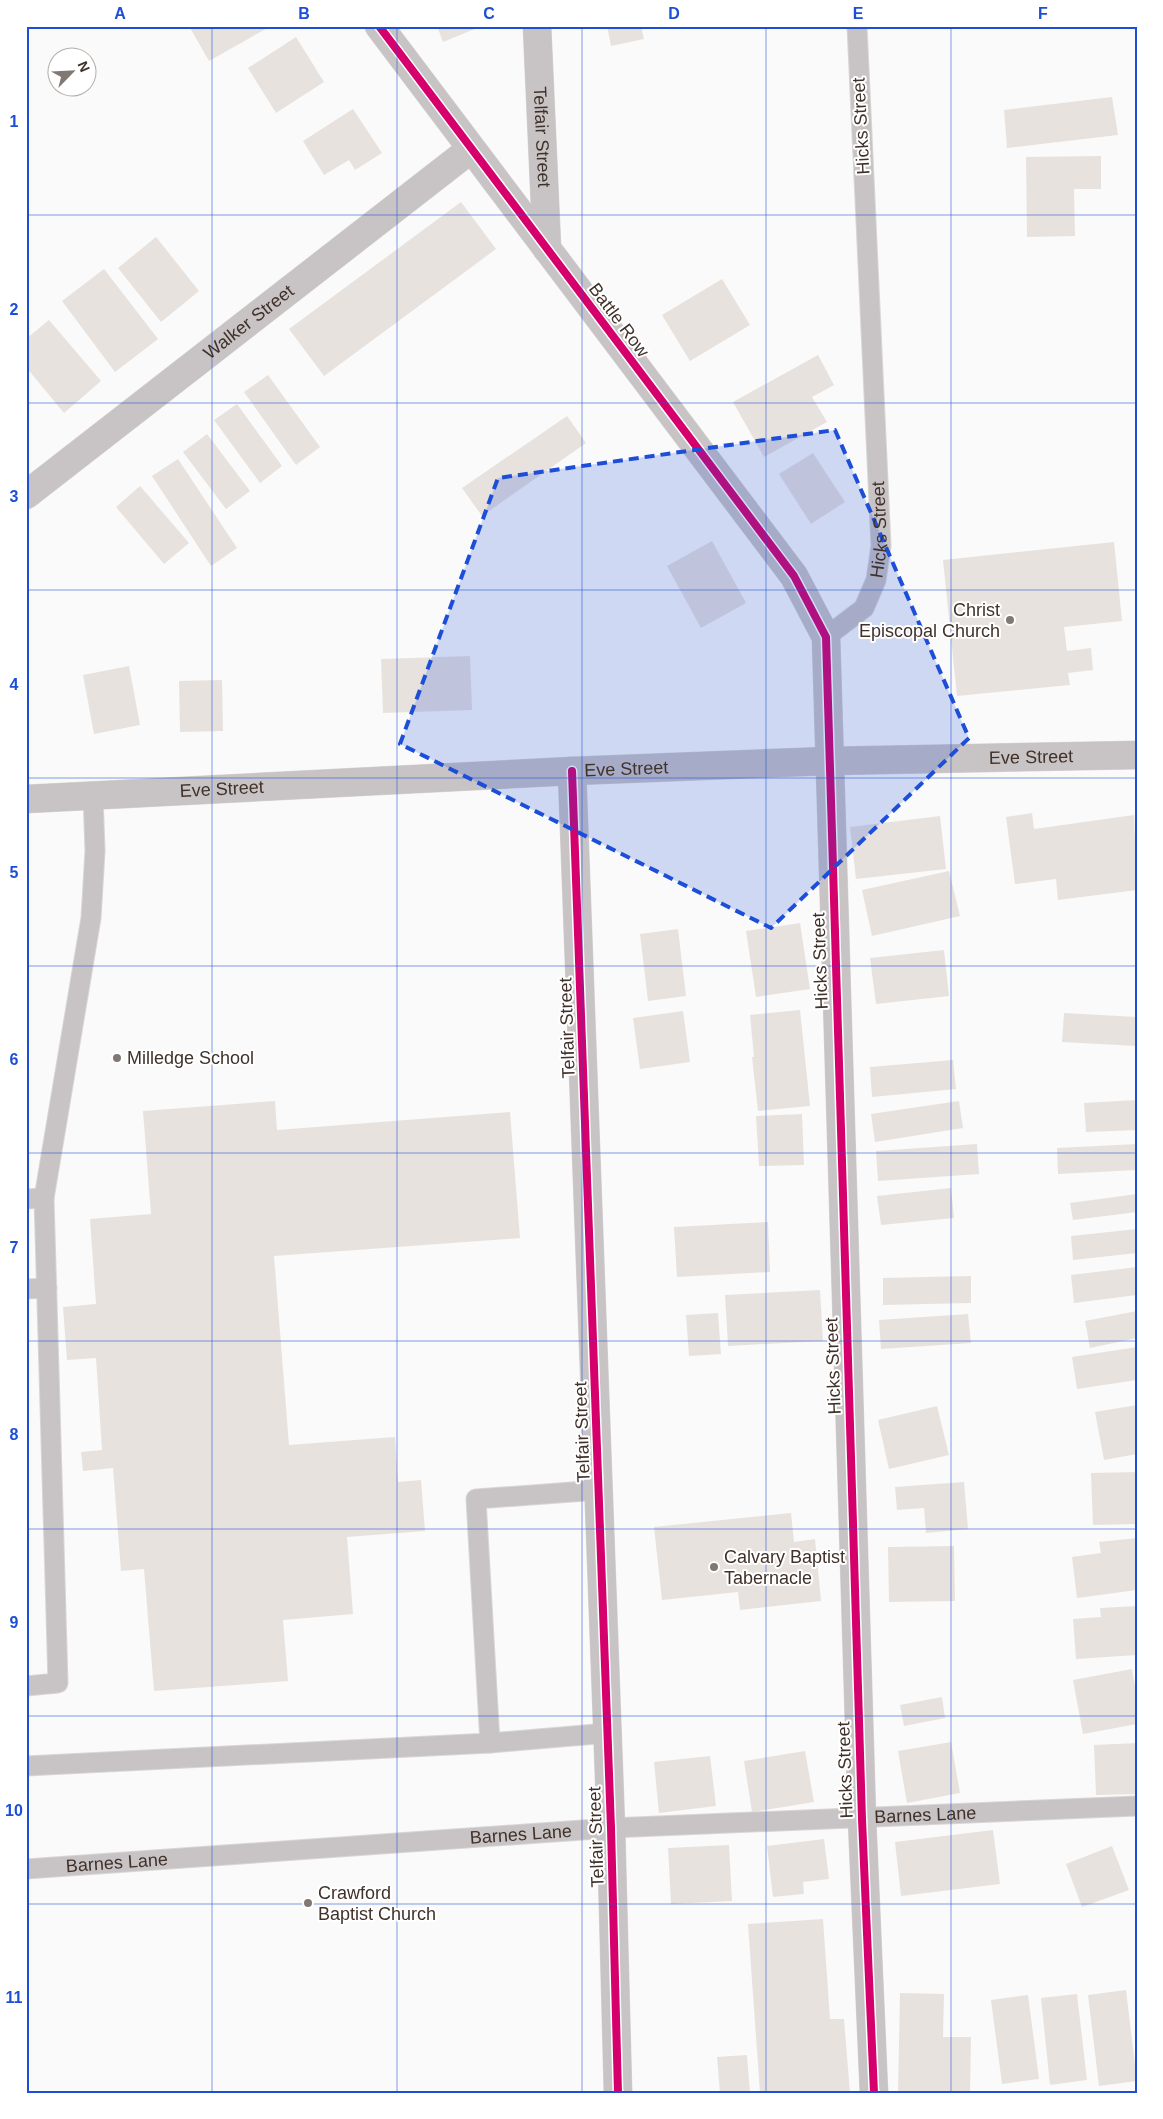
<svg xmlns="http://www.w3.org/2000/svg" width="1163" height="2119" font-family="Helvetica,sans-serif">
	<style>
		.building { fill: #e8e2de }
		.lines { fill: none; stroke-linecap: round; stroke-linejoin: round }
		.service-casing { stroke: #d9d6d5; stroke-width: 21 }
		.minor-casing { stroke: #d9d6d5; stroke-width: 29 }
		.tertiary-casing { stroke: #d9d6d5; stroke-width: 29 }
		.service { stroke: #c8c3c4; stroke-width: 19 }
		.minor { stroke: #c8c3c4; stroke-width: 28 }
		.tertiary { stroke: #c8c3c4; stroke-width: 28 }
		.cycleway-casing { stroke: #fff; stroke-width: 11 }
		.cycleway { stroke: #d6006c; stroke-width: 8 }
		.marked { fill: #1d4ed8; fill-opacity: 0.2; stroke: #1d4ed8; stroke-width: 4; stroke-dasharray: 10 6; stroke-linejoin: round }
		.grid { fill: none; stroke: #1d4ed8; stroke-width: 1; stroke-opacity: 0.55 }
		.poi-dot { fill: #817873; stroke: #fff; stroke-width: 2 }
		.labels { text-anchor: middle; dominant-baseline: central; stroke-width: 4; stroke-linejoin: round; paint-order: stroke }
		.street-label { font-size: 18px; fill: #40322a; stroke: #fff }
		.poi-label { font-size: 18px; fill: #40322a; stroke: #fff; text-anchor: start }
		.neatline { fill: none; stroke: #1d4ed8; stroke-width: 2 }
		.grid-label { font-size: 16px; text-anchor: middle; font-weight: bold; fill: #1d4ed8 }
	</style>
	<rect width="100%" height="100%" fill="#fafafa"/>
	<!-- building -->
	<g class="building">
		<path d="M189 26H271L209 61Z"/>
		<path d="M437 26H482L443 42Z"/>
		<path d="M607 26H641L644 39 611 46Z"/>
		<path d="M296 37 324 82 276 113 248 68Z"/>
		<path d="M1112 97 1118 135 1007 148 1004 110Z"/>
		<path d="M353 109 382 153 355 170 349 160 324 175 303 141Z"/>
		<path d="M1101 156V189H1074L1075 236 1027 237 1026 157Z"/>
		<path d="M461 202 496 249 324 376 289 329Z"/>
		<path d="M156 237 199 291 161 322 118 268Z"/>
		<path d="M104 269 158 339 115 372 62 301Z"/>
		<path d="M722 279 750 325 690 361 662 315Z"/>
		<path d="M49 320 101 381 64 413 26 367V339Z"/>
		<path d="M818 355 834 385 812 397 827 422 764 457 733 402Z"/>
		<path d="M268 375 320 447 296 465 244 392Z"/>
		<path d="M237 404 282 466 260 483 214 420Z"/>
		<path d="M567 416 586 443 482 516 462 488Z"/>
		<path d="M207 434 250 491 226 509 183 452Z"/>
		<path d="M813 453 845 502 811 524 779 474Z"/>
		<path d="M178 459 237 548 211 566 152 476Z"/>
		<path d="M140 486 189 543 164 564 116 507Z"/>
		<path d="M712 541 746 603 701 628 667 566Z"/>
		<path d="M1114 542 1122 621 1064 627 1067 651 1091 648 1093 670 1068 673 1070 685 957 696 943 560Z"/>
		<path d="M470 656 472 710 383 713 381 659Z"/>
		<path d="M129 666 140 725 94 734 83 675Z"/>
		<path d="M222 680 223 731 180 732 179 681Z"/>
		<path d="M1032 813 1034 829 1134 815 1137 890 1058 900 1056 879 1015 884 1006 817Z"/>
		<path d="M940 816 946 869 856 879 850 827Z"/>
		<path d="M949 871 960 916 872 936 862 890Z"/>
		<path d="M800 923 810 989 756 997 746 931Z"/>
		<path d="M678 929 686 996 648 1001 640 934Z"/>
		<path d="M944 950 949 996 876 1004 870 958Z"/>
		<path d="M800 1010 810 1106 758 1111 752 1057H754L750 1015Z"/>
		<path d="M683 1011 690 1062 640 1069 633 1018Z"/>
		<path d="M1064 1013 1137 1017V1046L1062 1042Z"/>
		<path d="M953 1060 956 1089 872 1097 870 1067Z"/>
		<path d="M1137 1100V1130L1086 1132 1084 1103Z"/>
		<path d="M275 1101 277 1130 510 1112 520 1238 274 1256 289 1445 395 1437 398 1482 421 1480 425 1531 347 1537 353 1614 283 1620 288 1681 154 1691 144 1569 121 1571 113 1468 83 1471 81 1452 102 1450 96 1358 67 1360 63 1307 96 1304 90 1219 151 1214 143 1111Z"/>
		<path d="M959 1101 963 1128 875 1142 871 1114Z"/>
		<path d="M802 1114 804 1165 759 1166 756 1116Z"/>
		<path d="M977 1144 979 1174 878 1181 876 1151Z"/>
		<path d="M1137 1144V1170L1058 1174 1057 1148Z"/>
		<path d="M951 1188 954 1218 881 1225 877 1196Z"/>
		<path d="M1137 1194V1212L1073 1220 1070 1203Z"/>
		<path d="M768 1222 770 1272 677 1277 674 1227Z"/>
		<path d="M1137 1229V1253L1073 1260 1071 1236Z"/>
		<path d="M1137 1267V1295L1074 1303 1071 1275Z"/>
		<path d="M971 1276V1303L883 1305V1278Z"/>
		<path d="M820 1290 823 1341 728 1346 725 1295Z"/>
		<path d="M1137 1311V1338L1090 1348 1085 1321Z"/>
		<path d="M718 1313 721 1354 689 1356 686 1315Z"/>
		<path d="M968 1314 971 1343 881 1349 879 1320Z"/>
		<path d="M1137 1347V1380L1077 1389 1072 1357Z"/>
		<path d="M1137 1405V1454L1104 1460 1095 1412Z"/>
		<path d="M937 1406 949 1455 889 1469 878 1420Z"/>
		<path d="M1137 1472V1524L1093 1525 1091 1473Z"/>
		<path d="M964 1482 968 1529 926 1533 924 1508 897 1510 895 1487Z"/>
		<path d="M791 1513 794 1542 815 1539 821 1601 740 1610 738 1592 662 1600 654 1527Z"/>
		<path d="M1137 1538V1590L1077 1598 1072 1557 1101 1553 1099 1542Z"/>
		<path d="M954 1546 955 1601 889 1602 888 1547Z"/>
		<path d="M1137 1606V1655L1076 1659 1073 1619 1101 1617 1100 1608Z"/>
		<path d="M1132 1669 1137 1697V1724L1083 1734 1073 1680Z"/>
		<path d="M942 1697 945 1718 904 1726 900 1705Z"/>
		<path d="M951 1742 960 1793 907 1803 898 1751Z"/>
		<path d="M1137 1743V1794L1096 1795 1094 1745Z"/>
		<path d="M805 1751 814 1802 752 1812 744 1761Z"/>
		<path d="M710 1756 716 1806 659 1813 654 1762Z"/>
		<path d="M993 1830 1000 1884 901 1896 895 1842Z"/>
		<path d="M824 1839 829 1879 803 1882 804 1894 773 1897 767 1846Z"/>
		<path d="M729 1845 732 1901 671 1904 668 1848Z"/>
		<path d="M1112 1846 1129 1890 1082 1907 1066 1864Z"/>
		<path d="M823 1919 830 2019H844L850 2093H760L748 1924Z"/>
		<path d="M1126 1990 1137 2081 1099 2086 1088 1995Z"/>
		<path d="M900 1993 944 1994 943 2037H971L970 2093H898Z"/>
		<path d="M1077 1994 1087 2080 1050 2085 1041 1998Z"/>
		<path d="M1028 1995 1039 2079 1002 2084 991 2000Z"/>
		<path d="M747 2055 750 2093H720L717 2057Z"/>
	</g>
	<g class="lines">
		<!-- service casing -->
		<g class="service-casing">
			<g id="service">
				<path id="s1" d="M826 637 864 608 876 580 881 546 857 26"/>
				<path d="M26 1199 44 1198"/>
				<path d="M26 1289 47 1288"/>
				<path d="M26 1686 58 1683 44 1198 91 918 95 851 93 796"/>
				<path d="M490 1743 608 1733"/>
				<path d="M26 1766 490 1743 476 1499 599 1490"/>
				<path id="s2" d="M26 1869 611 1828 1137 1806"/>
			</g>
		</g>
		<!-- minor casing -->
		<g class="minor-casing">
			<g id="minor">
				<path d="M379 26 794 576 826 637 862 1819 874 2093"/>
				<path id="s3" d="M537 26 547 249"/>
				<path id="s4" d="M26 495 471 149"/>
				<path d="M572 771 611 1828 618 2093"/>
			</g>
		</g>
		<!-- tertiary casing -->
		<g class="tertiary-casing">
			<g id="tertiary">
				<path id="s5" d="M26 799 572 771 829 761 1137 755"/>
			</g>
		</g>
		<!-- service -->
		<use href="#service" class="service"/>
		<!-- minor -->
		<use href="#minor" class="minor"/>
		<!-- tertiary -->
		<use href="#tertiary" class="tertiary"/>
		<!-- cycleway casing -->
		<g class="cycleway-casing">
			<g id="cycleway">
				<path d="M379 26 794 576 826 637 862 1819 874 2093"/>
				<path d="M572 771 611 1828 618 2093"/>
			</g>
		</g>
		<!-- cycleway -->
		<use href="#cycleway" class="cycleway"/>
	</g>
	<!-- marked area -->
	<path class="marked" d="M835 430 969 738 771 928 400 744 498 478Z"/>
	<!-- grid -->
	<path class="grid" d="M212 26V2093M397 26V2093M582 26V2093M766 26V2093M951 26V2093M26 215H1137M26 403H1137M26 590H1137M26 778H1137M26 966H1137M26 1153H1137M26 1341H1137M26 1529H1137M26 1716H1137M26 1904H1137"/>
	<!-- markers -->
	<g class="poi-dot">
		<circle cx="1010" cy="620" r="5"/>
		<circle cx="117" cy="1058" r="5"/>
		<circle cx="714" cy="1567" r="5"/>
		<circle cx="308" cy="1903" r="5"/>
	</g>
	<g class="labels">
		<!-- street labels -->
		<g class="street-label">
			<text transform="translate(861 126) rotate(-93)">Hicks Street</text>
			<text stroke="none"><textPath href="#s3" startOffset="111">Telfair Street</textPath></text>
			<text transform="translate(619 320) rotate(53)">Battle Row</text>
			<text stroke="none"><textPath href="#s4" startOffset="282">Walker Street</textPath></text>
			<text stroke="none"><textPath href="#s1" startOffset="129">Hicks Street</textPath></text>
			<text stroke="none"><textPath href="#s5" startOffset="1006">Eve Street</textPath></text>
			<text stroke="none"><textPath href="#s5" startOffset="601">Eve Street</textPath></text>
			<text stroke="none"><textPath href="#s5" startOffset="196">Eve Street</textPath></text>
			<text transform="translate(820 961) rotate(-92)">Hicks Street</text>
			<text transform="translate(567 1028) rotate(-92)">Telfair Street</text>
			<text transform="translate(833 1366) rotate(-92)">Hicks Street</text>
			<text transform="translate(582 1432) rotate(-92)">Telfair Street</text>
			<text transform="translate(845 1770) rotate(-92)">Hicks Street</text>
			<text stroke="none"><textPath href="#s2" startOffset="901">Barnes Lane</textPath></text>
			<text stroke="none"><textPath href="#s2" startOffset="496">Barnes Lane</textPath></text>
			<text transform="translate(596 1837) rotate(-92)">Telfair Street</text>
			<text stroke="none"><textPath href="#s2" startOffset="91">Barnes Lane</textPath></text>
		</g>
		<!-- poi labels -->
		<g class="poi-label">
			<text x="1000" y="610" text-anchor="end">Christ<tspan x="1000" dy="21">Episcopal Church</tspan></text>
			<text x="127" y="1058">Milledge School</text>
			<text x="724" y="1557">Calvary Baptist<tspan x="724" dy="21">Tabernacle</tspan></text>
			<text x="318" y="1893">Crawford<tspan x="318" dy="21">Baptist Church</tspan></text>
		</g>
	</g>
	<!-- border -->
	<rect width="1163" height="2119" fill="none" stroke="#ffffff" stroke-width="55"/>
	<!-- north arrow -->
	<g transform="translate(72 72) rotate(66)"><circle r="24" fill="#ffffff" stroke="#b3adaa"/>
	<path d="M0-4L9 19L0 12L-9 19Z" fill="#817873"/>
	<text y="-8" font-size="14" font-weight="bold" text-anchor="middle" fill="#40322a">N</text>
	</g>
	<rect x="28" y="28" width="1108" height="2064" class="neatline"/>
	<g class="grid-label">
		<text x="120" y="19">A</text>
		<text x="304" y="19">B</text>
		<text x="489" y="19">C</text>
		<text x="674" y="19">D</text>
		<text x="858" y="19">E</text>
		<text x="1043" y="19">F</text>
		<text x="14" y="127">1</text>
		<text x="14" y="315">2</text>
		<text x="14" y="502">3</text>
		<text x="14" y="690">4</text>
		<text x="14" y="878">5</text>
		<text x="14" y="1065">6</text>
		<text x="14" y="1253">7</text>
		<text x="14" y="1440">8</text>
		<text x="14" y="1628">9</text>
		<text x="14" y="1816">10</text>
		<text x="14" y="2003">11</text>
	</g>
</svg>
